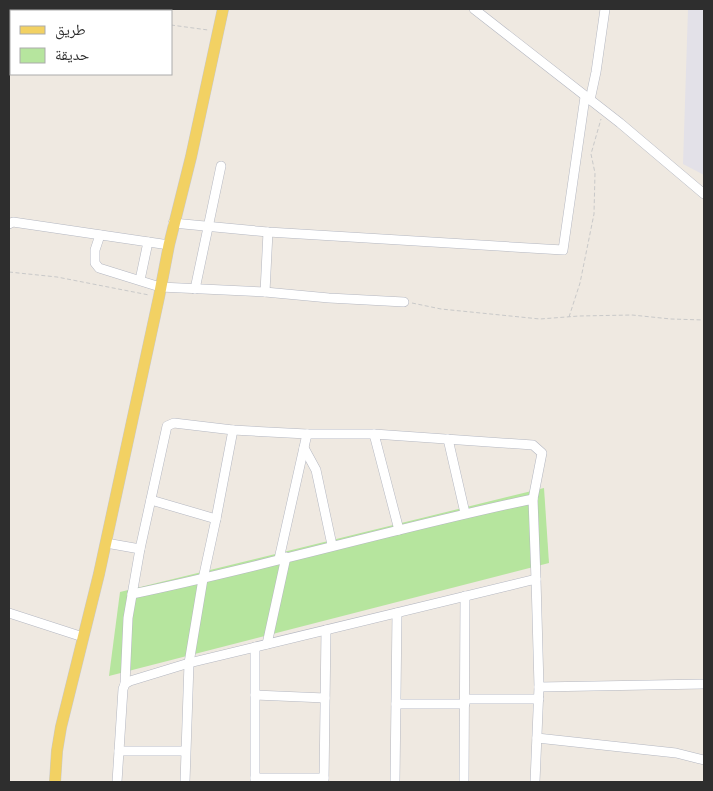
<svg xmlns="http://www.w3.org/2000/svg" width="713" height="791" font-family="Ubuntu,'Noto Naskh Arabic',sans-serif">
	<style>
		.industrial { fill: #e3e1e8 }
		.green { fill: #b6e59e }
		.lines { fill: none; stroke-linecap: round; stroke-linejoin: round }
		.minor-casing { stroke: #b4b7c1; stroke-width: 10 }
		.major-casing { stroke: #c9c9c9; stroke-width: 12 }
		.path { stroke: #c9c9c9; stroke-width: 1; stroke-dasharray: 4 2.5; stroke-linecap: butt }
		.minor { stroke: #fff; stroke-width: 9 }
		.major { stroke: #f2d163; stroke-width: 11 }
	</style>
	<rect width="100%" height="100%" fill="#efe9e1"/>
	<!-- industrial -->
	<path class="industrial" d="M688 9H704V175L683 164Z"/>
	<!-- green -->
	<path class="green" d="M544 488 549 563 109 676 120 592Z"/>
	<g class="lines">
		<!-- minor casing -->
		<g class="minor-casing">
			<g id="minor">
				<path d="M474 9 620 123 704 194"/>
				<path d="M590 100 596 72 605 9"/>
				<path d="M173 223 268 232 563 250 585 97"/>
				<path d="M9 224 13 222 169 245"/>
				<path d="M100 235 95 250V263L99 268 160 287 265 292 329 298 404 302"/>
				<path d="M140 280 148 242"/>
				<path d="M195 289 221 166"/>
				<path d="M265 292 268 232"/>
				<path d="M233 430 307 434H374L533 445 542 453 533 499"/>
				<path d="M374 434 399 530"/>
				<path d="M448 439 465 513"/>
				<path d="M304 448 316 470 332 545"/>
				<path d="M151 500 216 519"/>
				<path d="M106 543 140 549"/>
				<path d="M279 559 307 434"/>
				<path d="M132 594C267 566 399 527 533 499L536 579"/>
				<path d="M9 613 83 637"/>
				<path d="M267 644 286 557"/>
				<path d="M255 647V782"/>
				<path d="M125 684 128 618 140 549 167 426 174 423 233 430 216 519 203 579 189 663 185 782"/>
				<path d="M539 687 704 684"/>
				<path d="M255 695 325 698"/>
				<path d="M465 699H539"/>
				<path d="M396 704H465"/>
				<path d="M537 738 676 753 704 760"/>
				<path d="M119 751H185"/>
				<path d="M255 778H324"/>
				<path d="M117 782 123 689 125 684 130 681 189 663 536 579 539 687 535 782"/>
				<path d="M324 782 326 630"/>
				<path d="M395 782 397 613"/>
				<path d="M464 782 465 596"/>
			</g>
		</g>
		<!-- major casing -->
		<g class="major-casing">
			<path id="major" d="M55 782 57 751 61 727 99 574 159 297 169 245 191 157 223 9"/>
		</g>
		<!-- path -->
		<g class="path">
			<path d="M43 9 51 11"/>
			<path d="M171 25 208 30"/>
			<path d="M9 272 57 277 149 295"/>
			<path d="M412 303 441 309 540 319 579 316 632 315 671 319 704 320"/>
			<path d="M569 317 580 283 594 214 595 173 591 154 601 119"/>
		</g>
		<!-- minor -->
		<use href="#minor" class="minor"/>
		<!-- major -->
		<use href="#major" class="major"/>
	</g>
	<!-- border -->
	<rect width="713" height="791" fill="none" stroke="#2e2e2e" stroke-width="20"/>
	<!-- legend -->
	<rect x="10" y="10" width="162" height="65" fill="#ffffff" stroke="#ababab"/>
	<rect x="20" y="26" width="25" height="8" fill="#f2d163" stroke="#ababab"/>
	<text x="55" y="35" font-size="15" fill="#2e2e2e">طريق</text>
	<rect x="20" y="48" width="25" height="15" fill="#b6e59e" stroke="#ababab"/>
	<text x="55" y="60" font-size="15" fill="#2e2e2e">حديقة</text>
</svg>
